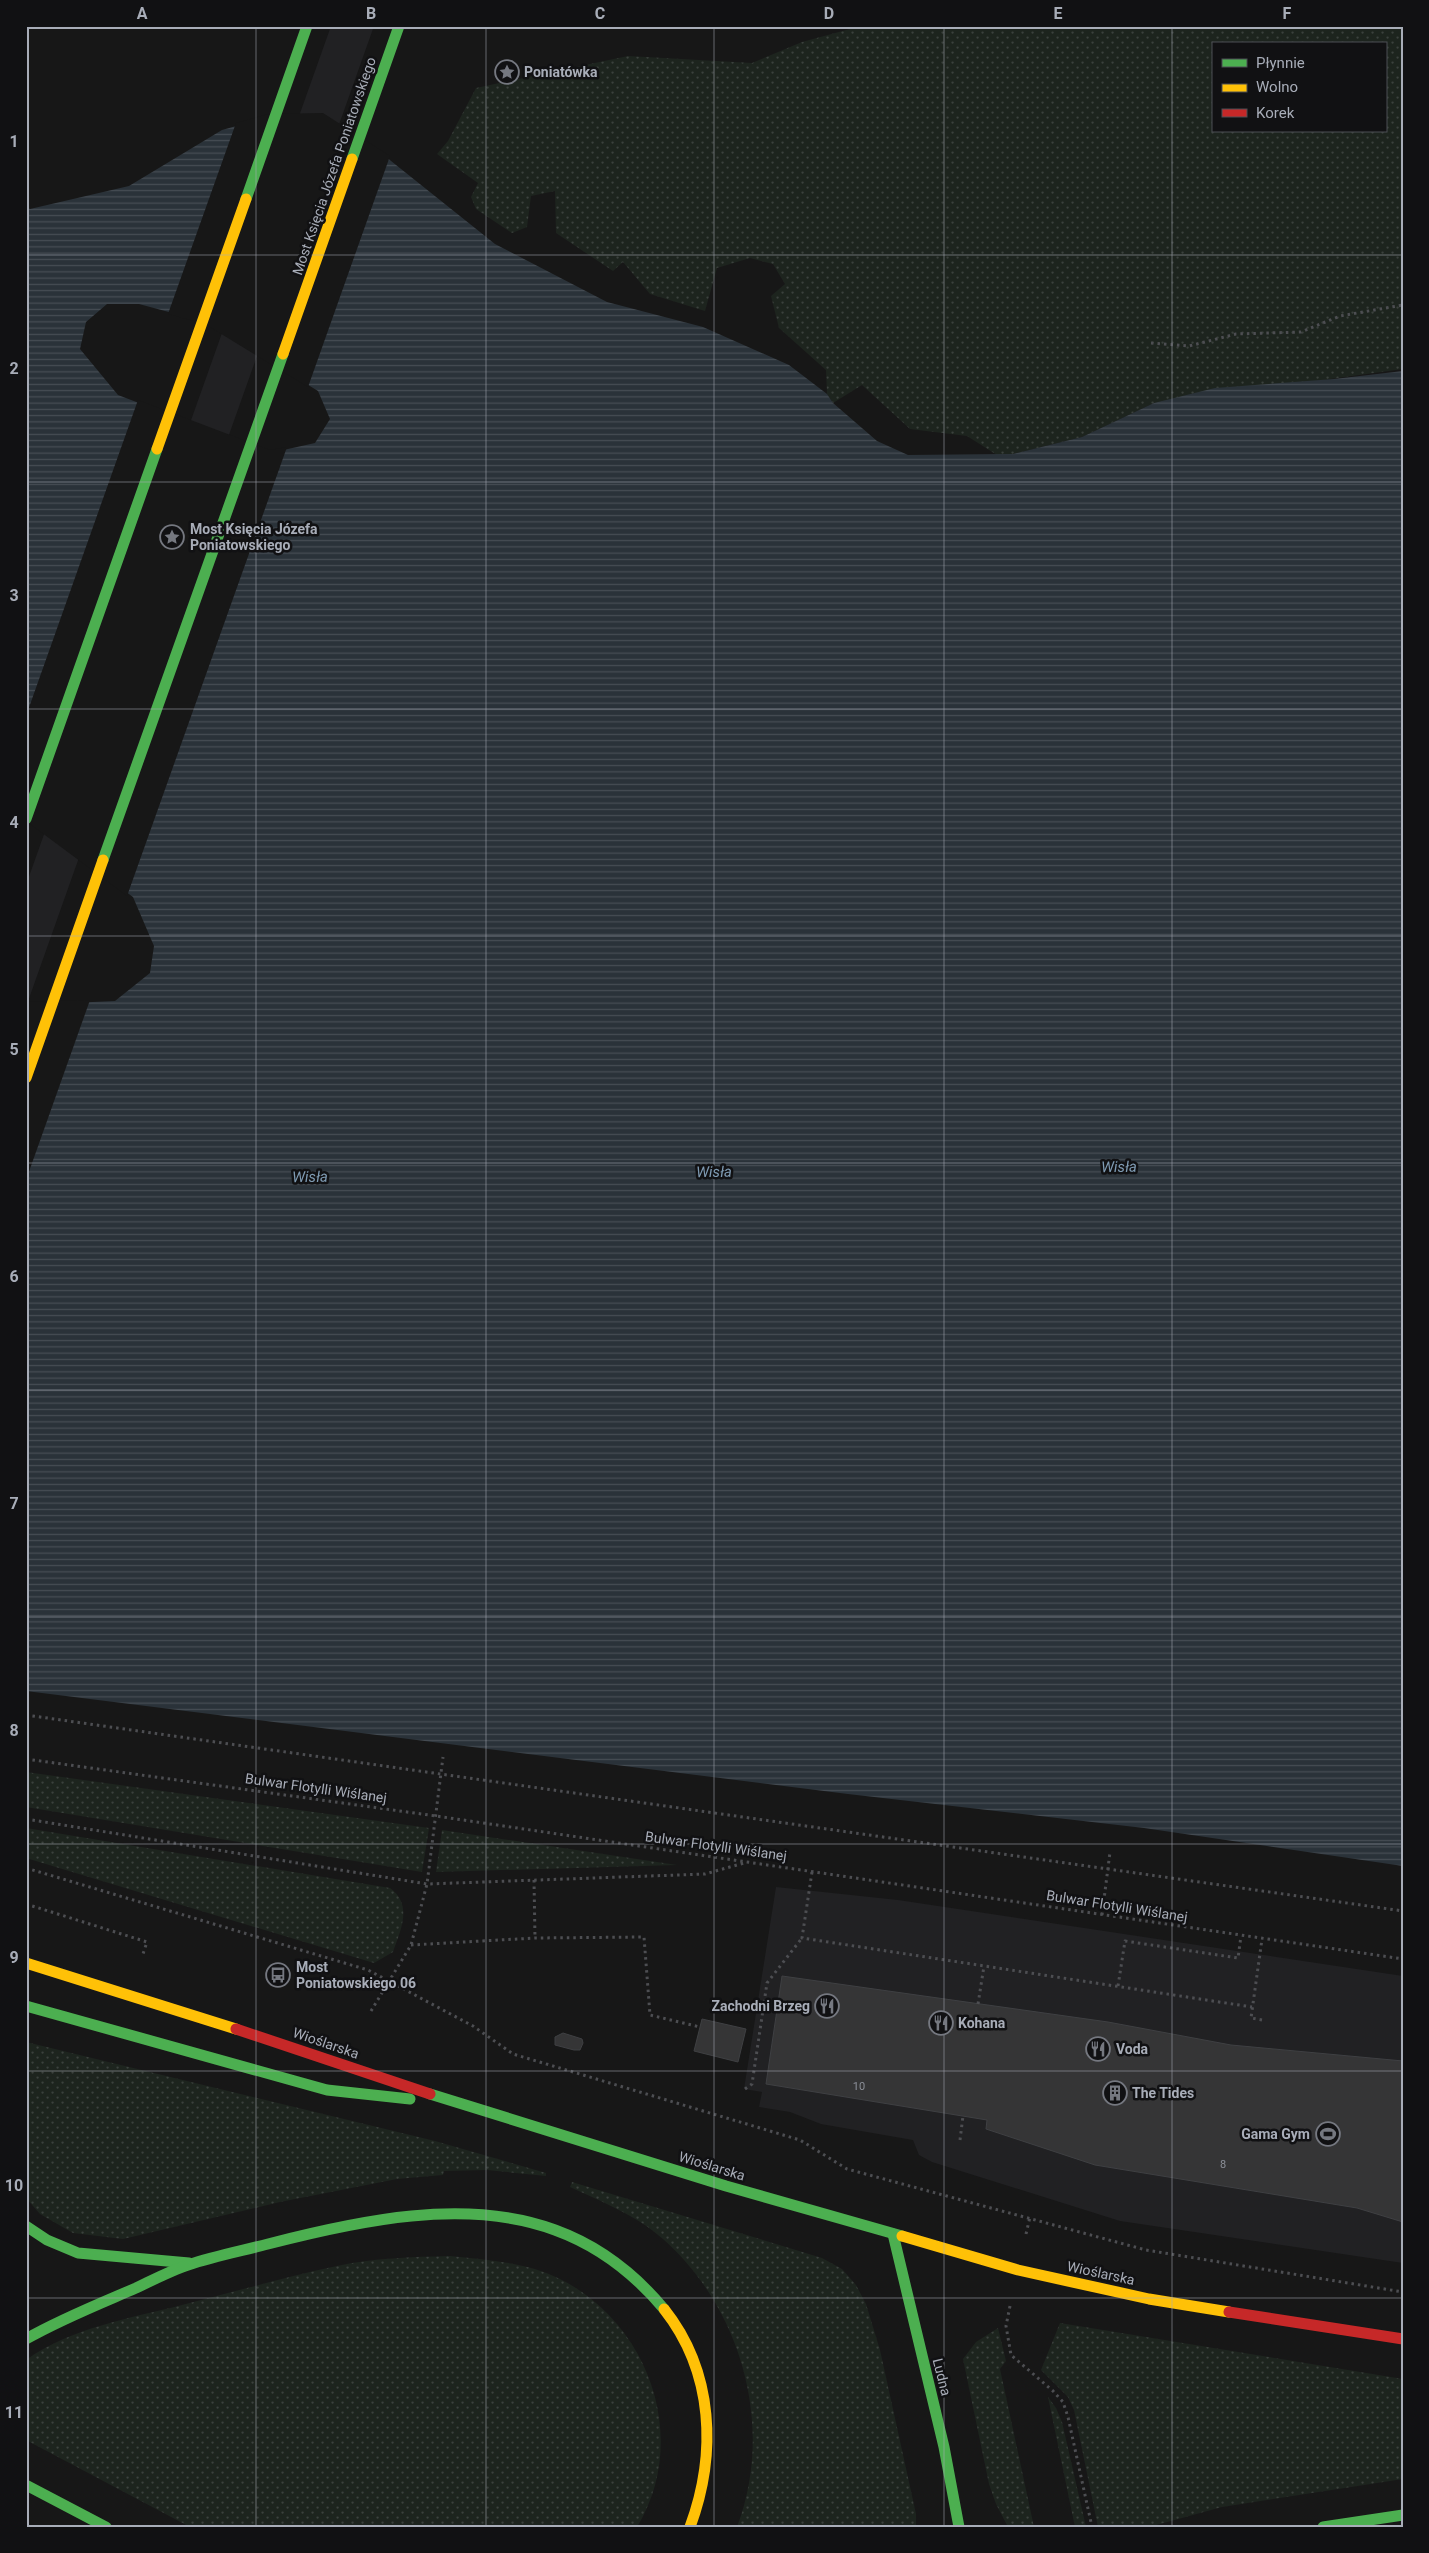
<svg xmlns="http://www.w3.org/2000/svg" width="1429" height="2553" font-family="Roboto,sans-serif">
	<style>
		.built { fill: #212123 }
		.grass { fill: url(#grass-dots); fill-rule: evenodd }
		.water { fill: url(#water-rules); fill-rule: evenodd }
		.pier { fill: #171717 }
		.building { fill: #353536; stroke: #3f4043 }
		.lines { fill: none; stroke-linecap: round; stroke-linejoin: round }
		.path { stroke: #4d4e52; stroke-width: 3; stroke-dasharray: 2.5 4; stroke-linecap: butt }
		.fast { stroke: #4caf50; stroke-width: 11 }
		.slow { stroke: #ffc107; stroke-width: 11 }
		.jam { stroke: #c62828; stroke-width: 11 }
		.grid { fill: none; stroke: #a8adb8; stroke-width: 1; stroke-opacity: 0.55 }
		.labels { text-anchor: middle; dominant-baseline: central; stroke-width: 5; stroke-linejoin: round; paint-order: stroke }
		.number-label { font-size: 11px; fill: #8b8f98 }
		.poi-label { font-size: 14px; font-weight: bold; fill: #a8adb8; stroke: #111113; text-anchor: start }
		.street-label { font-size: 14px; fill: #a8adb8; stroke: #111113 }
		.water-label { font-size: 15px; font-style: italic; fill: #7f9bb3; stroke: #111113 }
		.neatline { fill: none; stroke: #a8adb8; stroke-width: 2 }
		.grid-label { font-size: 16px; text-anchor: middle; font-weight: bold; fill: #a8adb8 }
	</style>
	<defs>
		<pattern id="grass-dots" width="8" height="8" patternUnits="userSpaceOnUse" patternTransform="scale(1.25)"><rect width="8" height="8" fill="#1d241e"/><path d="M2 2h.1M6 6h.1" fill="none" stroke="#3b413d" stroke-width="1.8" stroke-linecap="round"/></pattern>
		<pattern id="water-rules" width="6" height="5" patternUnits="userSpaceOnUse" patternTransform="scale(1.25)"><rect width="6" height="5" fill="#2a3239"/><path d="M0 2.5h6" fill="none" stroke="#464d54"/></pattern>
	</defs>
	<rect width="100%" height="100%" fill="#171717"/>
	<!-- built -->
	<g class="built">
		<path d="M331 26H374L26 1007V885Z"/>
		<path d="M776 1887 898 1900 1403 1976V2263L1120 2221 932 2162 919 2155 913 2140 821 2124 790 2112 759 2107 762 2092 744 2089Z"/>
	</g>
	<!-- grass -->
	<g class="grass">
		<path d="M861 26H1403V369L1154 403 1082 437 1013 454 997 455 967 436 910 429 862 385 833 403 827 394 826 370 779 328 771 296 785 284 773 264 750 258 717 268 705 311 650 294 623 262 613 271 556 233 555 191 531 196 527 227 512 233 476 209 471 197 478 183 437 154 448 141 476 88 628 56 752 63 802 42ZM1213 44H1385V131H1213Z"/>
		<path d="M26 1772 429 1828 422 1872 26 1807Z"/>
		<path d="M26 1828 390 1888C413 1905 401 1929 393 1952L374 1963 26 1858Z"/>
		<path d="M442 1830 677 1865 436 1872Z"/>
		<path d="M26 2042 435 2141 546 2173V2176L487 2170 444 2171 443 2175 397 2179 280 2202 123 2239 73 2233 40 2214 26 2198Z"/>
		<path d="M572 2182 822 2258 842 2269 856 2285 866 2304 880 2350 916 2514V2527H737C775 2427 742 2309 663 2239 636 2215 602 2202 570 2187Z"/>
		<path d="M450 2256C486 2260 527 2262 560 2279 650 2324 690 2440 637 2527H190L26 2440V2360C70 2328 131 2318 182 2305 234 2292 285 2277 337 2266 373 2258 412 2257 450 2256Z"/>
		<path d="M1060 2323 1403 2379V2479L1222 2507 1149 2527H1098L1074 2410 1068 2397 1041 2370Z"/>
		<path d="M998 2328 1006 2361 1000 2369 1034 2527H1008L996 2504 989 2484 963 2359 976 2342Z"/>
		<path d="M1048 2397 1056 2408 1062 2422 1086 2527H1075Z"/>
	</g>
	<!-- water -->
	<path class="water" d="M269 117 376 149 495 244 607 302 703 327 789 365 827 394 833 403 877 441 908 455 1013 454 1082 437 1154 403 1215 388 1334 379 1403 371V1866L1144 1828 848 1794 26 1691V1005L115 1001 150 973 154 946 133 897 26 818V207L30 209 129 186 222 130ZM107 304H139L206 322 318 391 330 419 315 443 270 453 118 395 80 349 86 322Z"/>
	<!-- pier -->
	<g class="pier">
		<path d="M323 113 390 156 308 387 205 324 168 314 236 123 268 114Z"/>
		<path d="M138 400 270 450 287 447 127 896 26 821V716Z"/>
		<path d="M90 1000 26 1180V1002Z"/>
	</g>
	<!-- building -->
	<g class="building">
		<path d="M782 1976 1108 2022 1231 2045 1403 2061V2222L1357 2208 1095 2165 986 2129 987 2120 766 2084Z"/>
		<path d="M702 2019 746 2029 738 2062 694 2051Z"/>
		<path d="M563 2033 582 2039 583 2043 580 2050H574L555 2045V2037Z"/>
	</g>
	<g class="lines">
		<!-- path -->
		<g class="path">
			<path d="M1151 343 1189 346 1236 334 1301 332 1340 316 1403 305"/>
			<path d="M26 1715 1403 1911"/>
			<path d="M26 1759 436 1816 1403 1959"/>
			<path d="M26 1819 427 1884 705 1874 744 1863"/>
			<path d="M26 1868 368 1970 473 2026 513 2054 800 2140 847 2169 1146 2250 1403 2292"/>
			<path d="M812 1872 802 1938 1252 2007"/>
			<path d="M534 1880 535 1938"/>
			<path d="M26 1904 147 1942 142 1957"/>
			<path d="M1102 1915 1110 1852"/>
			<path d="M411 1945 535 1938 644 1937 650 2015 700 2027"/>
			<path d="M1118 1986 1125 1941 1238 1958 1241 1936"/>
			<path d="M978 2004 984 1966"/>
			<path d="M371 2011 411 1945 427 1884 443 1757"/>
			<path d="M1262 2020 1251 2018 1262 1939"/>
			<path d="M745 2089 752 2084 767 1983 802 1938"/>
			<path d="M960 2140 963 2116"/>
			<path d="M1026 2234 1030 2217"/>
			<path d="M1010 2306 1006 2326 1011 2355 1053 2391 1063 2402 1068 2417 1092 2527"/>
		</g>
		<!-- fast -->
		<g class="fast">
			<path d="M352 159 399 26"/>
			<path d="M246 199 307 26"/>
			<path d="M26 819 157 449"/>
			<path d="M103 860 283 354"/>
			<path d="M26 2006 327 2090 410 2099"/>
			<path d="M430 2094 726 2186 902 2236"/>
			<path d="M26 2226 47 2240 78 2253 189 2263"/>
			<path d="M893 2234 944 2447 959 2527"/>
			<path d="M26 2339C61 2319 99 2304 136 2288 153 2280 170 2271 188 2265 214 2256 241 2251 268 2244 357 2221 466 2197 555 2230 599 2246 634 2273 664 2309"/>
			<path d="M26 2485 106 2527"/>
			<path d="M1323 2527 1403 2515"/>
		</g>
		<!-- slow -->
		<g class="slow">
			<path d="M283 354 352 159"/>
			<path d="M157 449 246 199"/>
			<path d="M26 1078 103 860"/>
			<path d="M26 1963 236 2029"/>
			<path d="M902 2236 1018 2270 1149 2299 1229 2312"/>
			<path d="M664 2309C714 2372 717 2454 690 2527"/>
		</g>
		<!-- jam -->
		<g class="jam">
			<path d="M236 2029 430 2094"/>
			<path d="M1229 2312 1403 2339"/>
		</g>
	</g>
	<!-- grid -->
	<path class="grid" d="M256 26V2527M486 26V2527M714 26V2527M944 26V2527M1172 26V2527M26 255H1403M26 482H1403M26 709H1403M26 936H1403M26 1163H1403M26 1390H1403M26 1617H1403M26 1844H1403M26 2071H1403M26 2298H1403"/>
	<!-- icons -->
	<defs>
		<g id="sight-ring" transform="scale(1.25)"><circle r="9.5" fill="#111113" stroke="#757880" stroke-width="1.5"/><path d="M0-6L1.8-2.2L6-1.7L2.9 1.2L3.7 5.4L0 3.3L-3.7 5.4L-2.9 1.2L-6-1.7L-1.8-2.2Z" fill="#757880"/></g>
		<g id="bus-ring" transform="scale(1.25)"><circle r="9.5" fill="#111113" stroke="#757880" stroke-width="1.5"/><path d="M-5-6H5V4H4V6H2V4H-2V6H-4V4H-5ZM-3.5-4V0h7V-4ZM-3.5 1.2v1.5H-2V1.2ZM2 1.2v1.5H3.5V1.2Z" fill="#757880"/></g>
		<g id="restaurant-ring" transform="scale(1.25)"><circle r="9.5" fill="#111113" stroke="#757880" stroke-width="1.5"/><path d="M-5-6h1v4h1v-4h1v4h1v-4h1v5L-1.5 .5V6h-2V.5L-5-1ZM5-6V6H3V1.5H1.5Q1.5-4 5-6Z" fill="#757880"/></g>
		<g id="building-ring" transform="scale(1.25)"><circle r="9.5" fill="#111113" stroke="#757880" stroke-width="1.5"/><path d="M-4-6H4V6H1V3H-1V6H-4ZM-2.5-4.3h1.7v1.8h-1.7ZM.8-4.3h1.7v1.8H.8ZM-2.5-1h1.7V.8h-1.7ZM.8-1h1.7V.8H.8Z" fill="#757880"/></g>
		<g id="stadium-ring" transform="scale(1.25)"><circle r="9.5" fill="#111113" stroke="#757880" stroke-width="1.5"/><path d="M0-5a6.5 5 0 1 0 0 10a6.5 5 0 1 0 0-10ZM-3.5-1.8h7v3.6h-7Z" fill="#757880"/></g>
	</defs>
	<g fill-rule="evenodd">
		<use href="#sight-ring" x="507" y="72"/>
		<use href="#sight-ring" x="172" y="537"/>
		<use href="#bus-ring" x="278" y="1975"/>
		<use href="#restaurant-ring" x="827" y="2006"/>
		<use href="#restaurant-ring" x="941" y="2023"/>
		<use href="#restaurant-ring" x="1098" y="2049"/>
		<use href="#building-ring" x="1115" y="2093"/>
		<use href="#stadium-ring" x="1328" y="2134"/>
	</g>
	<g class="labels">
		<!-- number labels -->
		<g class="number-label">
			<text x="859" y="2086">10</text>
			<text x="1223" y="2164">8</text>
		</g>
		<!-- poi labels -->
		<g class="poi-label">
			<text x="524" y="72">Poniatówka</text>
			<text x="190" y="529">Most Księcia Józefa<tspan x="190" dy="16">Poniatowskiego</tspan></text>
			<text x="296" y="1967">Most<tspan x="296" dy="16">Poniatowskiego 06</tspan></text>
			<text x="810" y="2006" text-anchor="end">Zachodni Brzeg</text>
			<text x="958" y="2023">Kohana</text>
			<text x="1116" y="2049">Voda</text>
			<text x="1132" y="2093">The Tides</text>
			<text x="1310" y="2134" text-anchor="end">Gama Gym</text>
		</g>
		<!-- street labels -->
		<g class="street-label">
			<text transform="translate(334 166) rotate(-71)">Most Księcia Józefa Poniatowskiego</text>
			<text transform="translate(316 1788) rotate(8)">Bulwar Flotylli Wiślanej</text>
			<text transform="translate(716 1846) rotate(8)">Bulwar Flotylli Wiślanej</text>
			<text transform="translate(1117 1906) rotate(9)">Bulwar Flotylli Wiślanej</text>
			<text transform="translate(326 2043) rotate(19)">Wioślarska</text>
			<text transform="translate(712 2166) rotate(17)">Wioślarska</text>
			<text transform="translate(1101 2273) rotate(12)">Wioślarska</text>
			<text transform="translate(942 2377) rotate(76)">Ludna</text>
		</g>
		<!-- water labels -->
		<g class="water-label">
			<text transform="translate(1119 1167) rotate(-1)">Wisła</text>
			<text transform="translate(714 1172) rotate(-1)">Wisła</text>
			<text transform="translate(310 1177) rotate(-1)">Wisła</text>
		</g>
	</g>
	<!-- border -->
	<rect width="1429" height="2553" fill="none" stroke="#111113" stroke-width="55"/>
	<!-- legend -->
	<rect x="1212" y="42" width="175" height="90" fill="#111113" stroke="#4d4f55"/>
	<rect x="1222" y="59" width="25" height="8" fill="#4caf50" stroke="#4d4f55"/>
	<text x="1256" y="68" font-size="15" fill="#a8adb8">Płynnie</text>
	<rect x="1222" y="84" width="25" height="8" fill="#ffc107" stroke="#4d4f55"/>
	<text x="1256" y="92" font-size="15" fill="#a8adb8">Wolno</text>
	<rect x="1222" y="109" width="25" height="8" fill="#c62828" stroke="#4d4f55"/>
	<text x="1256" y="118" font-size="15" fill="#a8adb8">Korek</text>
	<rect x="28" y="28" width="1374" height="2498" class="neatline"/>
	<g class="grid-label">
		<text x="142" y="19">A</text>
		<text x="371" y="19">B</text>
		<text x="600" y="19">C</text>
		<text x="829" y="19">D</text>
		<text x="1058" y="19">E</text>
		<text x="1287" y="19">F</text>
		<text x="14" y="147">1</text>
		<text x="14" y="374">2</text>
		<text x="14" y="601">3</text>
		<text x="14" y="828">4</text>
		<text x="14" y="1055">5</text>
		<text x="14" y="1282">6</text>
		<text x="14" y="1509">7</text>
		<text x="14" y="1736">8</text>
		<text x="14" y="1963">9</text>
		<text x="14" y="2191">10</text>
		<text x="14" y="2418">11</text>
	</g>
</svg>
